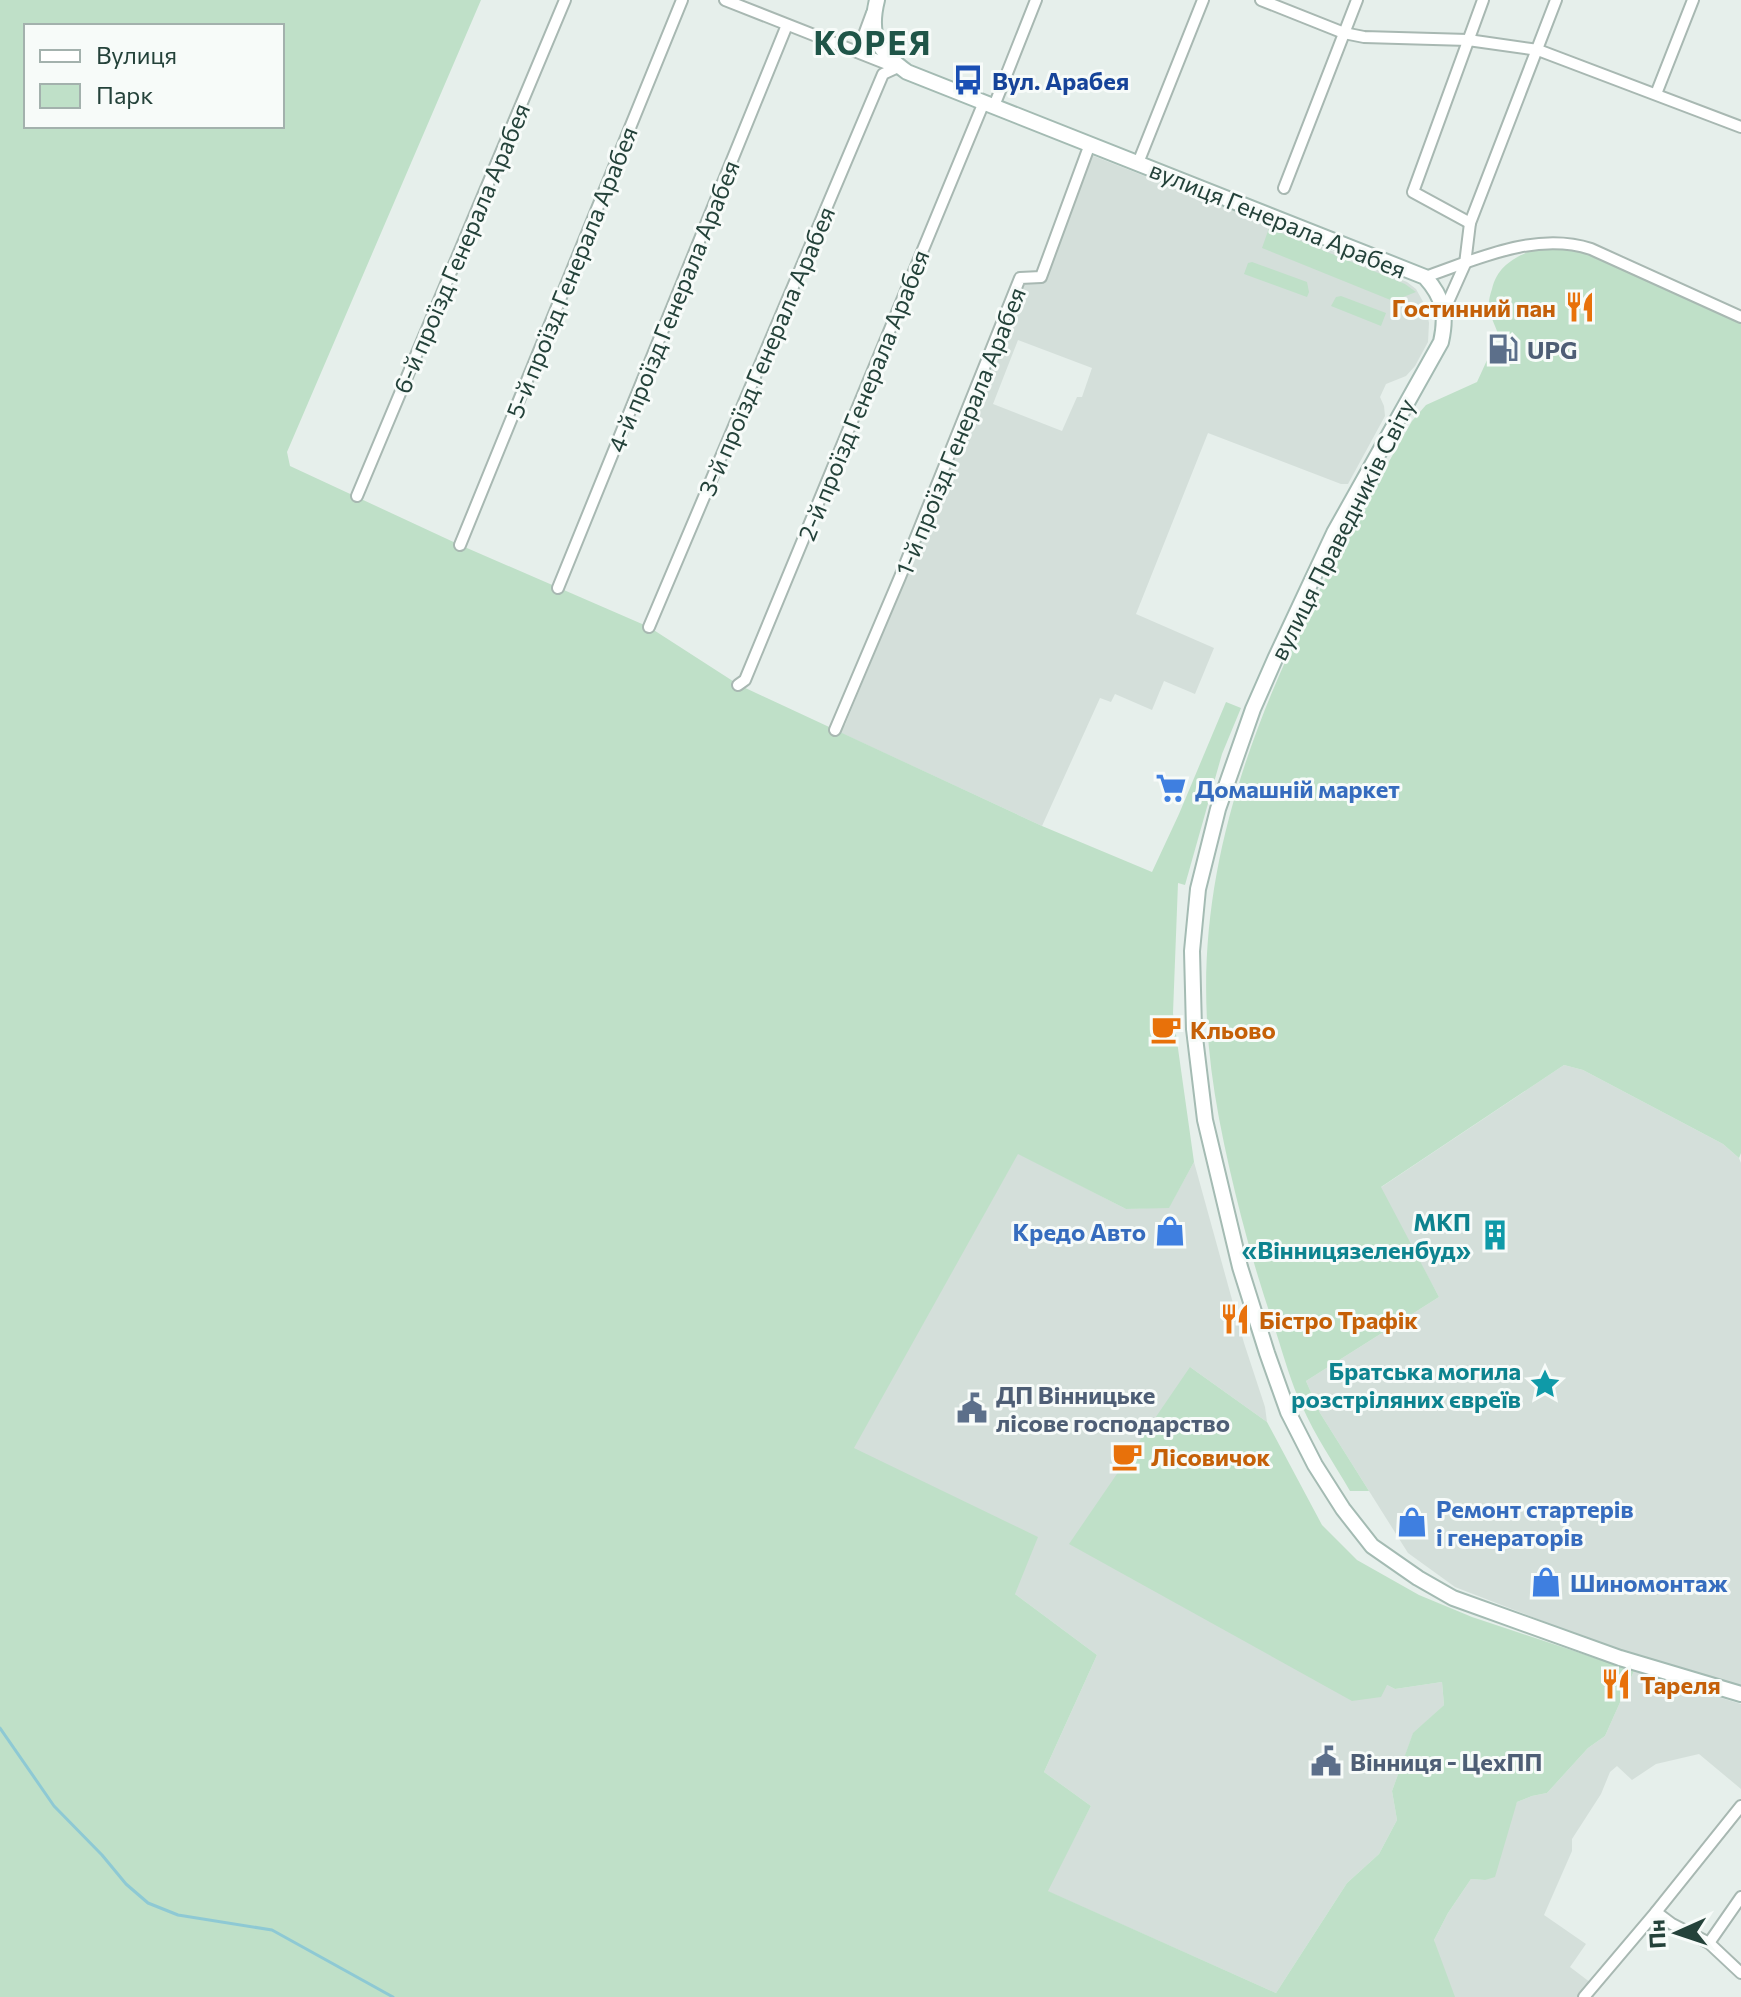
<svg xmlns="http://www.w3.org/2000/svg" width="1741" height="1997" font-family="Commissioner,sans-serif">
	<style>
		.built { fill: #d4dfda; fill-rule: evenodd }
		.green { fill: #bfe0c8; fill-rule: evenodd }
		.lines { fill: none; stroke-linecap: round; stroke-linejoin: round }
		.stream { stroke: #8ec9d4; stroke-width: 3 }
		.minor-casing { stroke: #a8b8b2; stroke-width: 14 }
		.secondary-casing { stroke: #a4bbb3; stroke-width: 18 }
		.minor { stroke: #fff; stroke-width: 10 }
		.secondary { stroke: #fff; stroke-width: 14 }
		.labels { text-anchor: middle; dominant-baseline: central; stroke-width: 6; stroke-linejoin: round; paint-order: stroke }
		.transit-label { font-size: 24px; font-weight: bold; fill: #164399; stroke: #f7fbf9; text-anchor: start }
		.street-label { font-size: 24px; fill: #24423a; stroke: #f7fbf9 }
		.food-label { font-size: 24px; font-weight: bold; fill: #c56008; stroke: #f7fbf9; text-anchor: start }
		.service-label { font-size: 24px; font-weight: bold; fill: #4e5e75; stroke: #f7fbf9; text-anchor: start }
		.shop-label { font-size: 24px; font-weight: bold; fill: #366cbe; stroke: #f7fbf9; text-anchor: start }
		.culture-label { font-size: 24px; font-weight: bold; fill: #0d838f; stroke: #f7fbf9; text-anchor: end }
		.district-label { font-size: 32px; font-weight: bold; letter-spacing: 2px; fill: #1f5548; stroke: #f7fbf9 }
	</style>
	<rect width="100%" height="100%" fill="#e6efeb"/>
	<!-- built -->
	<g class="built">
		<path d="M1086 153 1269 225 1407 282 1416 289 1426 307 1429 323 1428 342 1415 366 1406 376 1386 384 1380 397 1384 406 1385 416 1348 484H1341L1208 433 1136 614 1214 648 1195 694 1164 681 1152 710 1115 694 1111 702 1100 698 1042 826 835 730 845 725 881 638 1020 278 1041 277ZM1018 340 1092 368 1082 397H1077L1062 431 993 404Z"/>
		<path d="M1564 1065 1583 1070 1723 1144 1739 1158 1741 1163V1687L1612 1648 1455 1587 1408 1553 1320 1413 1306 1381 1439 1297 1380 1188Z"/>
		<path d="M1018 1153 1126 1209 1169 1207 1194 1162 1244 1343 1265 1407 1267 1422 1190 1367 1387 1685 1395 1689 1442 1682 1444 1705 1413 1734 1392 1791 1397 1820 1379 1854 1347 1883 1276 1993 1047 1891 1091 1806 1044 1772 1097 1655 1015 1594 853 1448Z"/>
		<path d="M1634 1671 1741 1704V1789L1699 1754 1656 1764 1632 1780 1617 1766 1610 1772 1601 1794 1572 1839V1851L1544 1915 1586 1944 1570 1967 1599 1989 1592 1997H1445L1434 1940 1448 1913 1471 1879 1485 1880 1517 1802 1532 1796 1547 1793 1588 1748 1605 1736Z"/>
	</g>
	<!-- green -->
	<g class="green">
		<path d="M0 0H481L287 452 290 466 460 545 649 627 739 685 1042 826 1152 872 1179 814 1226 702 1241 708 1222 754 1185 885 1178 883 1173 1013 1194 1162 1169 1208 1126 1209 1018 1154 854 1448 1038 1537 1015 1594 1097 1655 1044 1772 1091 1806 1048 1891 1276 1993 1347 1883 1379 1854 1397 1820 1392 1791 1413 1733 1444 1705 1442 1682 1395 1689 1387 1685 1381 1697 1352 1701 1069 1544 1190 1367 1267 1422 1322 1525 1357 1560 1419 1595 1472 1617 1634 1671 1605 1736 1588 1748 1547 1793 1532 1796 1517 1802 1495 1877 1485 1880 1471 1879 1448 1913 1434 1940 1455 1997H0ZM26 26H282V126H26Z"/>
		<path d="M1269 228 1405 284 1416 292 1393 301 1262 248Z"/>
		<path d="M1547 243H1568L1741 317V1153L1739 1158 1723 1144 1706 1135 1583 1070 1564 1065 1381 1187 1439 1297 1306 1381 1320 1413 1369 1491H1350C1334 1463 1315 1436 1302 1406 1291 1383 1284 1357 1276 1332 1263 1294 1251 1255 1241 1216 1225 1152 1210 1086 1207 1020 1195 801 1308 604 1412 421L1426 405 1477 382 1488 358 1508 362 1513 341 1499 338C1497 328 1490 317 1489 308 1488 302 1490 295 1492 289 1499 260 1523 255 1547 243Z"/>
		<path d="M1252 262 1307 282 1309 292 1307 297 1244 274 1248 263Z"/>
		<path d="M1341 296 1386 313 1381 326 1331 306 1336 297Z"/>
	</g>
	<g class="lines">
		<!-- stream -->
		<path class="stream" d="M0 1728 54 1806 102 1855 126 1884 148 1903 178 1915 272 1930 393 1997"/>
		<!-- minor casing -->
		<g class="minor-casing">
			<g id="minor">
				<path d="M725 0 895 67"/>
				<path d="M1261 0 1344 33 1364 37 1468 40 1538 50 1741 127"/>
				<path d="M858 51 872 13"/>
				<path d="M1656 94 1693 0"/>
				<path d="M994 106 1036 0"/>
				<path d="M1138 163 1203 0"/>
				<path d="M1284 188 1357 0"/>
				<path d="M1470 223 1413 192 1483 0"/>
				<path d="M1425 277C1477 259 1536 231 1591 249L1741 317"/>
				<path d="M1444 311 1465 264 1470 223 1556 0"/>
				<path d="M357 496 565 0"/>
				<path d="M460 545 682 0"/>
				<path d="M558 588 787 25"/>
				<path d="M649 627 883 74 896 68"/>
				<path d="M738 685 745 680 984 102"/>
				<path d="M835 730 900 577 1020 278 1041 277 1090 144"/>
				<path d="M1656 1912 1672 1924 1709 1943 1741 1973"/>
				<path d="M1709 1943 1741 1897"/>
				<path d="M1584 1997 1656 1912 1741 1806"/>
			</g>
		</g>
		<!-- secondary casing -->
		<g class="secondary-casing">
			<path id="secondary" d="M877 0C868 36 878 51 907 72L1425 277C1444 298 1447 315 1441 342L1334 533 1275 659 1253 709 1218 809 1198 889 1192 951 1194 1029 1205 1120 1240 1267 1267 1353 1288 1412 1315 1465 1343 1509 1372 1546 1418 1578 1453 1598 1620 1658 1741 1694"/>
		</g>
		<!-- minor -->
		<use href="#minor" class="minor"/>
		<!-- secondary -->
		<use href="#secondary" class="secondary"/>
	</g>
	<!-- icons -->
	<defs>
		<g id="bus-bare" transform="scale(2.4)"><path d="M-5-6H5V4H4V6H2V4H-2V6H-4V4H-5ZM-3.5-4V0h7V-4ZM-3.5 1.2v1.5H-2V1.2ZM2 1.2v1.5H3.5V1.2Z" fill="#1a4fb4" stroke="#f7fbf9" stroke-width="2.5" paint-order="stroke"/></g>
		<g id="restaurant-bare" transform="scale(2.4)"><path d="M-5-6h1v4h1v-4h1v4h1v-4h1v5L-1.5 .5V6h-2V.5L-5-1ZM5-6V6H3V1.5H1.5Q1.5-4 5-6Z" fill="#e8710a" stroke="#f7fbf9" stroke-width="2.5" paint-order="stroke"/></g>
		<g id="fuel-bare" transform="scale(2.4)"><path d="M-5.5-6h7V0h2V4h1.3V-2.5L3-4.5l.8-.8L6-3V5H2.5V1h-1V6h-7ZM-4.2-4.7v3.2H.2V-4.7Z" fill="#5c6f8a" stroke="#f7fbf9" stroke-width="2.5" paint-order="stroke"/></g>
		<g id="supermarket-bare" transform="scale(2.4)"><path d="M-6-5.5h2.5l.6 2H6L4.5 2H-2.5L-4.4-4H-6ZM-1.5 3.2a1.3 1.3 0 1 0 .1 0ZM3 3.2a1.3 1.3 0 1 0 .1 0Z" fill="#3f7fe0" stroke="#f7fbf9" stroke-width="2.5" paint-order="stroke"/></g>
		<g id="cafe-bare" transform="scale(2.4)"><path d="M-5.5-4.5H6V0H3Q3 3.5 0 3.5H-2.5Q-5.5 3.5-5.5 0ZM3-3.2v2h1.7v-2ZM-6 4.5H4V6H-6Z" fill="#e8710a" stroke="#f7fbf9" stroke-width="2.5" paint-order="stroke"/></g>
		<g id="shop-bare" transform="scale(2.4)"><path d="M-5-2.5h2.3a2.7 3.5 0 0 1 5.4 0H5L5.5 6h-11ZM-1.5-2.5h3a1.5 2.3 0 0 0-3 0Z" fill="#3f7fe0" stroke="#f7fbf9" stroke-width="2.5" paint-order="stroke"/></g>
		<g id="building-bare" transform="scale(2.4)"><path d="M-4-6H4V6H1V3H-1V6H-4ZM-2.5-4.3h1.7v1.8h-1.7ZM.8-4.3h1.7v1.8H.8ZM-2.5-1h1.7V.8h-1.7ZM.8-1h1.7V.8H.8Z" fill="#0f9aa8" stroke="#f7fbf9" stroke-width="2.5" paint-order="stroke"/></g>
		<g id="sight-bare" transform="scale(2.4)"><path d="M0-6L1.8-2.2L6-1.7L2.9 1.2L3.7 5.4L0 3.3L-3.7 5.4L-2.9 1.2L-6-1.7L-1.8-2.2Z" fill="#0f9aa8" stroke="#f7fbf9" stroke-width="2.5" paint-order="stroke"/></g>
		<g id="civic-bare" transform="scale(2.4)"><path d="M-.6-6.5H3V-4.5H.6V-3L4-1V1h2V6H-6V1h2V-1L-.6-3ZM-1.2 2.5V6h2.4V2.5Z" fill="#5c6f8a" stroke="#f7fbf9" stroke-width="2.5" paint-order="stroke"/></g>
	</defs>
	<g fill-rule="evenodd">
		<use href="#bus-bare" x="968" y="80"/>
		<use href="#restaurant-bare" x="1580" y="307"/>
		<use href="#fuel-bare" x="1503" y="349"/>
		<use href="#supermarket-bare" x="1171" y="788"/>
		<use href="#cafe-bare" x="1166" y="1029"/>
		<use href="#shop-bare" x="1170" y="1231"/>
		<use href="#building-bare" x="1495" y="1235"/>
		<use href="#restaurant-bare" x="1235" y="1319"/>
		<use href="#sight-bare" x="1545" y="1384"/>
		<use href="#civic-bare" x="972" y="1408"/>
		<use href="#cafe-bare" x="1127" y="1456"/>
		<use href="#shop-bare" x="1412" y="1522"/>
		<use href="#shop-bare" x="1546" y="1582"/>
		<use href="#restaurant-bare" x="1616" y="1684"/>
		<use href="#civic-bare" x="1326" y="1761"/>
	</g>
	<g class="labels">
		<!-- transit labels -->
		<g class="transit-label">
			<text x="992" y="80">Вул. Арабея</text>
		</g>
		<!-- street labels -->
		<g class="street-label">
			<text transform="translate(1278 219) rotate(22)">вулиця Генерала Арабея</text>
			<text transform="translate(461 248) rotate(-67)">6-й проїзд Генерала Арабея</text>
			<text transform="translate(571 272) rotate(-68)">5-й проїзд Генерала Арабея</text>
			<text transform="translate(673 306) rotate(-68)">4-й проїзд Генерала Арабея</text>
			<text transform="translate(766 351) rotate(-67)">3-й проїзд Генерала Арабея</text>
			<text transform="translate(863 395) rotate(-68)">2-й проїзд Генерала Арабея</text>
			<text transform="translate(960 431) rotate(-68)">1-й проїзд Генерала Арабея</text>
			<text transform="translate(1342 529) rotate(-63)">вулиця Праведників Світу</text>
		</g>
		<!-- food labels -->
		<g class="food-label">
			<text x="1556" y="307" text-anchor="end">Гостинний пан</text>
			<text x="1190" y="1029">Кльово</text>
			<text x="1259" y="1319">Бістро Трафік</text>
			<text x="1151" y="1456">Лісовичок</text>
			<text x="1640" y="1684">Тареля</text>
		</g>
		<!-- service labels -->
		<g class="service-label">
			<text x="1527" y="349">UPG</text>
			<text x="996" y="1394">ДП Вінницьке<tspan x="996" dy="28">лісове господарство</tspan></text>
			<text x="1350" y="1761">Вінниця - ЦехПП</text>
		</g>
		<!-- shop labels -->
		<g class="shop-label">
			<text x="1195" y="788">Домашній маркет</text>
			<text x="1146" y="1231" text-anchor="end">Кредо Авто</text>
			<text x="1436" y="1508">Ремонт стартерів<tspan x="1436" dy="28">і генераторів</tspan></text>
			<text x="1570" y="1582">Шиномонтаж</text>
		</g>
		<!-- culture labels -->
		<g class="culture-label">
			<text x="1471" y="1221">МКП<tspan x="1471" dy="28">«Вінницязеленбуд»</tspan></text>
			<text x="1521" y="1370">Братська могила<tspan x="1521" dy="28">розстріляних євреїв</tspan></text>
		</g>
		<!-- district labels -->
		<g class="district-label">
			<text x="873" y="42">КОРЕЯ</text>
		</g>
	</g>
	<!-- legend -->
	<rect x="24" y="24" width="260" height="104" fill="#f7fbf9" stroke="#a3b1ad" stroke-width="2"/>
	<rect x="40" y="50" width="40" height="12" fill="#ffffff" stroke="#a3b1ad" stroke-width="2"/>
	<text x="96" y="64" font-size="24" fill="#24423a">Вулиця</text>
	<rect x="40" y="84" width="40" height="24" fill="#bfe0c8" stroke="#a3b1ad" stroke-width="2"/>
	<text x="96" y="104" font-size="24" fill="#24423a">Парк</text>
	<!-- north arrow -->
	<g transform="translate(1677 1933) rotate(267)" stroke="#f7fbf9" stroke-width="6" paint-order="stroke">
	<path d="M0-6L14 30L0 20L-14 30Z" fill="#24423a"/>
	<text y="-12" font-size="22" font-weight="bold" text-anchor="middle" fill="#24423a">Пн</text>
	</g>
</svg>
